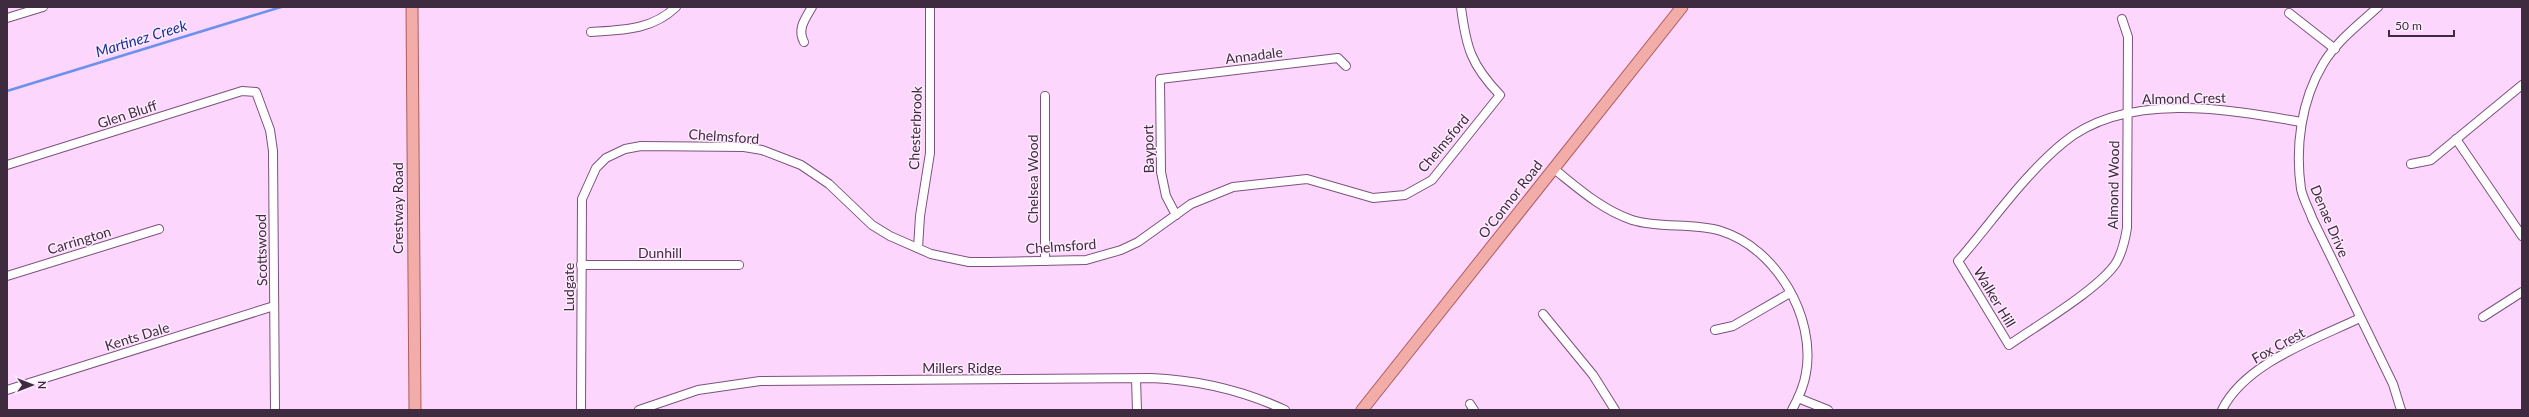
<svg xmlns="http://www.w3.org/2000/svg" width="2529" height="417" font-family="Lato,sans-serif">
	<style>
		.lines { fill: none; stroke-linecap: round; stroke-linejoin: round }
		.stream { stroke: #6c91ec; stroke-width: 2.5 }
		.minor-casing { stroke: #7c527e; stroke-width: 10 }
		.major-casing { stroke: #ae5c5e; stroke-width: 13 }
		.minor { stroke: #fff; stroke-width: 8 }
		.major { stroke: #f2ada8; stroke-width: 11 }
		.labels { text-anchor: middle; dominant-baseline: central; stroke-width: 3; stroke-linejoin: round; paint-order: stroke }
		.street-label { font-size: 14px; fill: #3e2b3f; stroke: #feebfe }
		.water-label { font-size: 15px; font-style: italic; fill: #153199; stroke: #feebfe }
	</style>
	<rect width="100%" height="100%" fill="#fdd6fd"/>
	<g class="lines">
		<!-- stream -->
		<path class="stream" d="M7 91 281 7"/>
		<!-- minor casing -->
		<g class="minor-casing">
			<g id="minor">
				<path d="M2378 7C2359 24 2336 42 2323 64 2301 101 2295 147 2301 189 2303 199 2309 209 2312 218L2393 384 2401 410"/>
				<path d="M2289 13 2335 49"/>
				<path d="M7 18 43 7"/>
				<path d="M2122 19 2128 37 2127 228C2125 240 2122 253 2116 263 2099 289 2036 326 2009 345L1958 261C1992 222 2023 176 2063 143 2125 91 2228 109 2301 122"/>
				<path d="M591 32C623 30 652 30 676 7"/>
				<path d="M804 42C797 29 805 19 812 7"/>
				<path d="M1045 96V261"/>
				<path d="M2456 139 2522 236"/>
				<path d="M2411 164 2431 160 2522 85"/>
				<path d="M7 165 242 91 256 92 270 130 273 151 275 410"/>
				<path d="M1554 169C1578 188 1602 210 1632 220 1661 229 1692 222 1721 231 1776 248 1816 317 1806 373 1804 386 1798 399 1792 410"/>
				<path d="M1176 215 1166 196 1161 172 1160 79 1338 58 1346 66"/>
				<path d="M918 248 920 216 930 153V7"/>
				<path d="M581 265H739"/>
				<path d="M7 276 159 229"/>
				<path d="M1543 314 1593 375 1615 410"/>
				<path d="M2483 317 2522 292"/>
				<path d="M1715 330 1733 326 1790 293"/>
				<path d="M1136 379 1137 410"/>
				<path d="M7 390 274 306"/>
				<path d="M1798 398 1828 410"/>
				<path d="M1470 404 1474 410"/>
				<path d="M581 410 582 199 596 168 606 158 625 149 641 146 744 147 762 150 801 165 829 184 872 225 890 236 931 254 969 262H989L1086 260 1121 250 1138 242 1191 204 1233 187 1307 179 1373 198 1405 195 1432 180 1500 95C1471 65 1466 47 1461 7"/>
				<path d="M639 410 698 390 760 381 1151 378C1198 380 1242 390 1285 410"/>
				<path d="M2222 410C2245 363 2314 340 2360 318"/>
			</g>
		</g>
		<!-- major casing -->
		<g class="major-casing">
			<g id="major">
				<path d="M412 7 415 410"/>
				<path d="M1362 410 1682 7"/>
			</g>
		</g>
		<!-- minor -->
		<use href="#minor" class="minor"/>
		<!-- major -->
		<use href="#major" class="major"/>
	</g>
	<g class="labels">
		<!-- street labels -->
		<g class="street-label">
			<text transform="translate(1254 55) rotate(-7)">Annadale</text>
			<text transform="translate(2184 98) rotate(-1)">Almond Crest</text>
			<text transform="translate(127 114) rotate(-18)">Glen Bluff</text>
			<text transform="translate(915 128) rotate(-88)">Chesterbrook</text>
			<text transform="translate(724 136) rotate(4)">Chelmsford</text>
			<text transform="translate(1443 143) rotate(-50)">Chelmsford</text>
			<text transform="translate(1148 149) rotate(-91)">Bayport</text>
			<text transform="translate(1032 179) rotate(-90)">Chelsea Wood</text>
			<text transform="translate(2113 185) rotate(-89)">Almond Wood</text>
			<text transform="translate(1510 199) rotate(-52)">O'Connor Road</text>
			<text transform="translate(397 208) rotate(-90)">Crestway Road</text>
			<text transform="translate(2330 221) rotate(67)">Denae Drive</text>
			<text transform="translate(79 240) rotate(-17)">Carrington</text>
			<text transform="translate(1061 246) rotate(-4)">Chelmsford</text>
			<text transform="translate(261 250) rotate(-91)">Scottswood</text>
			<text x="660" y="252">Dunhill</text>
			<text transform="translate(568 287) rotate(-90)">Ludgate</text>
			<text transform="translate(1995 297) rotate(59)">Walker Hill</text>
			<text transform="translate(137 336) rotate(-17)">Kents Dale</text>
			<text transform="translate(2278 345) rotate(-29)">Fox Crest</text>
			<text x="962" y="367">Millers Ridge</text>
		</g>
		<!-- water labels -->
		<g class="water-label">
			<text transform="translate(141 38) rotate(-17)">Martinez Creek</text>
		</g>
	</g>
	<!-- border -->
	<rect width="2529" height="417" fill="none" stroke="#3e2b3f" stroke-width="16"/>
	<!-- north arrow -->
	<g transform="translate(32 385) rotate(90)" stroke="#feebfe" stroke-width="3" paint-order="stroke">
	<path d="M0-3L7 15L0 10L-7 15Z" fill="#3e2b3f"/>
	<text y="-6" font-size="11" font-weight="bold" text-anchor="middle" fill="#3e2b3f">N</text>
	</g>
	<!-- scale -->
	<path d="M2389 30v6h65v-6" fill="none" stroke="#3e2b3f" stroke-width="2"/>
	<text x="2395" y="30" font-size="12" fill="#3e2b3f" stroke="#feebfe" stroke-width="3" paint-order="stroke">50 m</text>
</svg>
